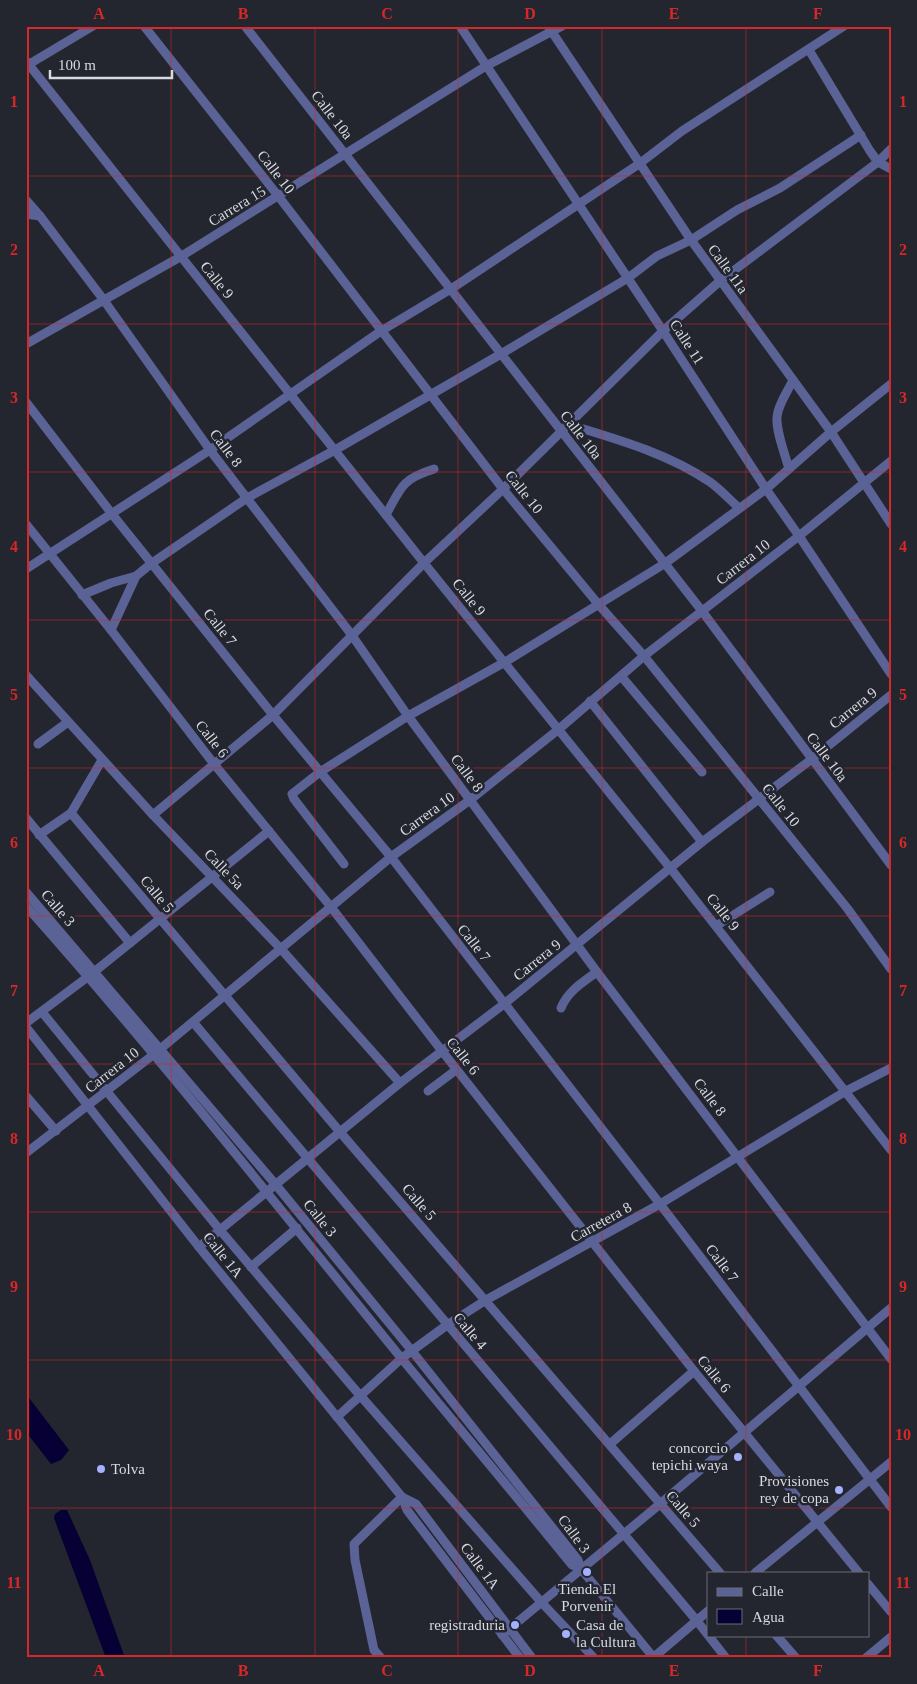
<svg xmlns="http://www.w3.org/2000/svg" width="917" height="1684" font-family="'Times New Roman',serif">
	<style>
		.water { fill: #070034 }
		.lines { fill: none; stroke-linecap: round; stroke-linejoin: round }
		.minor { stroke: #5a6296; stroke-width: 9 }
		.grid { fill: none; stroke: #d62828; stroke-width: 1; stroke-opacity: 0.55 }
		.poi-dot { fill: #a4b1fc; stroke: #23252f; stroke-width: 2 }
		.labels { text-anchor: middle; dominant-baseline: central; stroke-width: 5; stroke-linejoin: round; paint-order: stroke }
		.street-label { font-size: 15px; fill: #d8dae0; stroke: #23252f }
		.poi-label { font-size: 15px; fill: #d8dae0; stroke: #23252f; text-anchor: end }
		.neatline { fill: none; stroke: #d62828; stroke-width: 2 }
		.grid-label { font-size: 16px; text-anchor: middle; font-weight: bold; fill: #d62828 }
	</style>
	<rect width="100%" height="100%" fill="#23252f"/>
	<!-- water -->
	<g class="water">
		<path d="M26 1394 69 1450 61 1460 51 1464 26 1432Z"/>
		<path d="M61 1510H67L90 1560 125 1658H106L54 1518 55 1514Z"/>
	</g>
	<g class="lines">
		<!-- minor -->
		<g class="minor">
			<path d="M144 26 279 197 503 489 599 605 644 656 847 908 891 969"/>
			<path d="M245 26 702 611 891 865"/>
			<path d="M460 26 663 331 766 489 799 536 891 674"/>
			<path d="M548 26 691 240 831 432 891 524"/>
			<path d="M809 50 870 151 878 162 891 169"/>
			<path d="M26 61 424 563 671 869 891 1150"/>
			<path d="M26 66 93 26"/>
			<path d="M26 200 40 216 103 299 210 450 351 634 408 716 597 972 891 1359"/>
			<path d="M26 214 40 216"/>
			<path d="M26 344 180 257 486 66 562 26"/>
			<path d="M26 402 112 514 273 715 391 857 660 1204 891 1507"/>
			<path d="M567 424C616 439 667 453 710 482 720 489 729 499 739 508"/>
			<path d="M789 469C785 454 776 432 777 417 778 404 788 391 793 380"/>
			<path d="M386 515C401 487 402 479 434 469"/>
			<path d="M26 524 111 630 214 764 331 907 442 1051 694 1371 859 1573"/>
			<path d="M26 569 210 450 381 331 451 289 639 164 682 131 844 26"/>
			<path d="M82 595 111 583 136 576"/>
			<path d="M111 630 136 576 152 563 247 498 335 450 501 354 628 278 657 256 691 240 737 210 780 188 861 135"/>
			<path d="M26 675 153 815 281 949 400 1083"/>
			<path d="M621 676 702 772"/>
			<path d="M590 701 702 842"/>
			<path d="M38 744 68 722"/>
			<path d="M71 813 102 760"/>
			<path d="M153 815 273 715 424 563 503 489 663 331 720 281 878 162 891 149"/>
			<path d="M26 818 130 943"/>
			<path d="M39 835 71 813 340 1132 720 1573"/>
			<path d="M344 864 294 799 292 794 320 772 408 716 505 662 664 564 766 489 831 432 891 384"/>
			<path d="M26 892 276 1185 412 1351 578 1560 581 1569"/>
			<path d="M26 906C157 1053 278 1207 402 1359 459 1428 516 1496 572 1565L581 1569 654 1658"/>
			<path d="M716 926 770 892"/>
			<path d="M561 1008C568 991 583 982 597 972"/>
			<path d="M42 1012 220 1230 351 1385 542 1603 594 1658"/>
			<path d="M193 1022 697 1621 726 1658"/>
			<path d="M26 1023 89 976 269 831"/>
			<path d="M26 1027 199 1247 402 1497 407 1510 520 1658"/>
			<path d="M428 1091 456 1070"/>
			<path d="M26 1096 56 1131"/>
			<path d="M26 1153 153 1055 391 857 470 800 559 729 644 656 799 536 891 461"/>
			<path d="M199 1247 400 1083 504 1004 702 842 812 759 891 695"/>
			<path d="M251 1267 297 1228"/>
			<path d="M337 1417 402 1358 447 1325 486 1300 660 1204 846 1091 891 1068"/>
			<path d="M610 1444 694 1371"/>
			<path d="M402 1497 416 1504 532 1658"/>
			<path d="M755 1573 891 1462"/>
			<path d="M868 1584 891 1612"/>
			<path d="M502 1635 660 1504 891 1308"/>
			<path d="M776 1635 796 1658"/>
			<path d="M654 1657 708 1611"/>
			<path d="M381 1658 374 1650 355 1560 354 1544 402 1497"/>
			<path d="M866 1658 891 1637"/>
		</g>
	</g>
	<!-- grid -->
	<path class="grid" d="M171 26V1658M315 26V1658M458 26V1658M602 26V1658M746 26V1573M26 176H891M26 324H891M26 472H891M26 620H891M26 768H891M26 916H891M26 1064H891M26 1212H891M26 1360H891M26 1508H891M746 1635V1658"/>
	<!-- markers -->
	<g class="poi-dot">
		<circle cx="738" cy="1457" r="5"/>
		<circle cx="101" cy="1469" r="5"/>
		<circle cx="839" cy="1490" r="5"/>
		<circle cx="587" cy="1572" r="5"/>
		<circle cx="515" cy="1625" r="5"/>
		<circle cx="566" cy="1634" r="5"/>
	</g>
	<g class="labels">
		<!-- street labels -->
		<g class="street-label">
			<text transform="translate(332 115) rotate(52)">Calle 10a</text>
			<text transform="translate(276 172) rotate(52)">Calle 10</text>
			<text transform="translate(237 206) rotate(-31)">Carrera 15</text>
			<text transform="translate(728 269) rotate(54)">Calle 11a</text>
			<text transform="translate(217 280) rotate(51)">Calle 9</text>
			<text transform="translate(687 342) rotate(57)">Calle 11</text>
			<text transform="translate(581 435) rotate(52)">Calle 10a</text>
			<text transform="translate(226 448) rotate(53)">Calle 8</text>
			<text transform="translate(524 492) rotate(51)">Calle 10</text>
			<text transform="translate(743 562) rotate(-38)">Carrera 10</text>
			<text transform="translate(469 597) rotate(51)">Calle 9</text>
			<text transform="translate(220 627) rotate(51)">Calle 7</text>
			<text transform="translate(853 708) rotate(-39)">Carrera 9</text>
			<text transform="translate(212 739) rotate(52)">Calle 6</text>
			<text transform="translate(827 757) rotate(53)">Calle 10a</text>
			<text transform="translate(467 773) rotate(53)">Calle 8</text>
			<text transform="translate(781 805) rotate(51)">Calle 10</text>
			<text transform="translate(427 814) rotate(-36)">Carrera 10</text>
			<text transform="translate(224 869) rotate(46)">Calle 5a</text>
			<text transform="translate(157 894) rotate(50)">Calle 5</text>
			<text transform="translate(58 908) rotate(49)">Calle 3</text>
			<text transform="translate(723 912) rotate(52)">Calle 9</text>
			<text transform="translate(474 943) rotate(52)">Calle 7</text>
			<text transform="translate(537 960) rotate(-39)">Carrera 9</text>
			<text transform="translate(463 1056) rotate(52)">Calle 6</text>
			<text transform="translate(112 1070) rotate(-38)">Carrera 10</text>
			<text transform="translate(710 1097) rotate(53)">Calle 8</text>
			<text transform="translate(419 1202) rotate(49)">Calle 5</text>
			<text transform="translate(320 1218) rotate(51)">Calle 3</text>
			<text transform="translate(601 1222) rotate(-29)">Carretera 8</text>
			<text transform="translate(223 1255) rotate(51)">Calle 1A</text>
			<text transform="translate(722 1263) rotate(53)">Calle 7</text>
			<text transform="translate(470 1331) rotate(50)">Calle 4</text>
			<text transform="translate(714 1374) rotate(51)">Calle 6</text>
			<text transform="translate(683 1509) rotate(49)">Calle 5</text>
			<text transform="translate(574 1534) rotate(54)">Calle 3</text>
			<text transform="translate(480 1566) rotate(53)">Calle 1A</text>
		</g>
		<!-- poi labels -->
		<g class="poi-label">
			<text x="728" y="1448">concorcio<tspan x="728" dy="17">tepichi waya</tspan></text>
			<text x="111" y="1469" text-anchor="start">Tolva</text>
			<text x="829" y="1481">Provisiones<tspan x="829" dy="17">rey de copa</tspan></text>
			<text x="587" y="1589" text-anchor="middle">Tienda El<tspan x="587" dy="17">Porvenir</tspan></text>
			<text x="505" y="1625">registraduria</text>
			<text x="576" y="1625" text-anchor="start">Casa de<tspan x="576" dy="17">la Cultura</tspan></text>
		</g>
	</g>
	<!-- border -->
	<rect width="917" height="1684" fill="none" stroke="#23252f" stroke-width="55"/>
	<!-- legend -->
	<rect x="707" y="1572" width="162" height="65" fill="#23252f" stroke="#6b6d76"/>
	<rect x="717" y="1588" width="25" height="8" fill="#5a6296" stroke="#6b6d76"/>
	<text x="752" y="1596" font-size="15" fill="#d8dae0">Calle</text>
	<rect x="717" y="1609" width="25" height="15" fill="#070034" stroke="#6b6d76"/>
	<text x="752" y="1622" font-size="15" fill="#d8dae0">Agua</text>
	<!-- scale -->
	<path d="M50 70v8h122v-8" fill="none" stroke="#d8dae0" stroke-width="2.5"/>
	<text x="58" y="70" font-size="15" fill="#d8dae0" stroke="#23252f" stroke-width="4" paint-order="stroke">100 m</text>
	<rect x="28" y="28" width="862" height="1628" class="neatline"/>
	<g class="grid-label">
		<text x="99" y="19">A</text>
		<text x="243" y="19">B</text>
		<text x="387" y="19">C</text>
		<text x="530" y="19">D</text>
		<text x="674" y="19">E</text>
		<text x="818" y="19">F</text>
		<text x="14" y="107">1</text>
		<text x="903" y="107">1</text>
		<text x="14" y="255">2</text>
		<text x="903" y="255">2</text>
		<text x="14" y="403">3</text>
		<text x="903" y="403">3</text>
		<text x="14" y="552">4</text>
		<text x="903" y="552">4</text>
		<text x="14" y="700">5</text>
		<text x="903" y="700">5</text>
		<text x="14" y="848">6</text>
		<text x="903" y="848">6</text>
		<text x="14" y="996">7</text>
		<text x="903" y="996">7</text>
		<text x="14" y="1144">8</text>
		<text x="903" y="1144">8</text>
		<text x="14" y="1292">9</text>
		<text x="903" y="1292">9</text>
		<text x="14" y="1440">10</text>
		<text x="903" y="1440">10</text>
		<text x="14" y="1588">11</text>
		<text x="903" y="1588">11</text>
		<text x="99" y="1676">A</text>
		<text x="243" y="1676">B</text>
		<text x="387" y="1676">C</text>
		<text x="530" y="1676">D</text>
		<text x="674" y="1676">E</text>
		<text x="818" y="1676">F</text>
	</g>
</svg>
